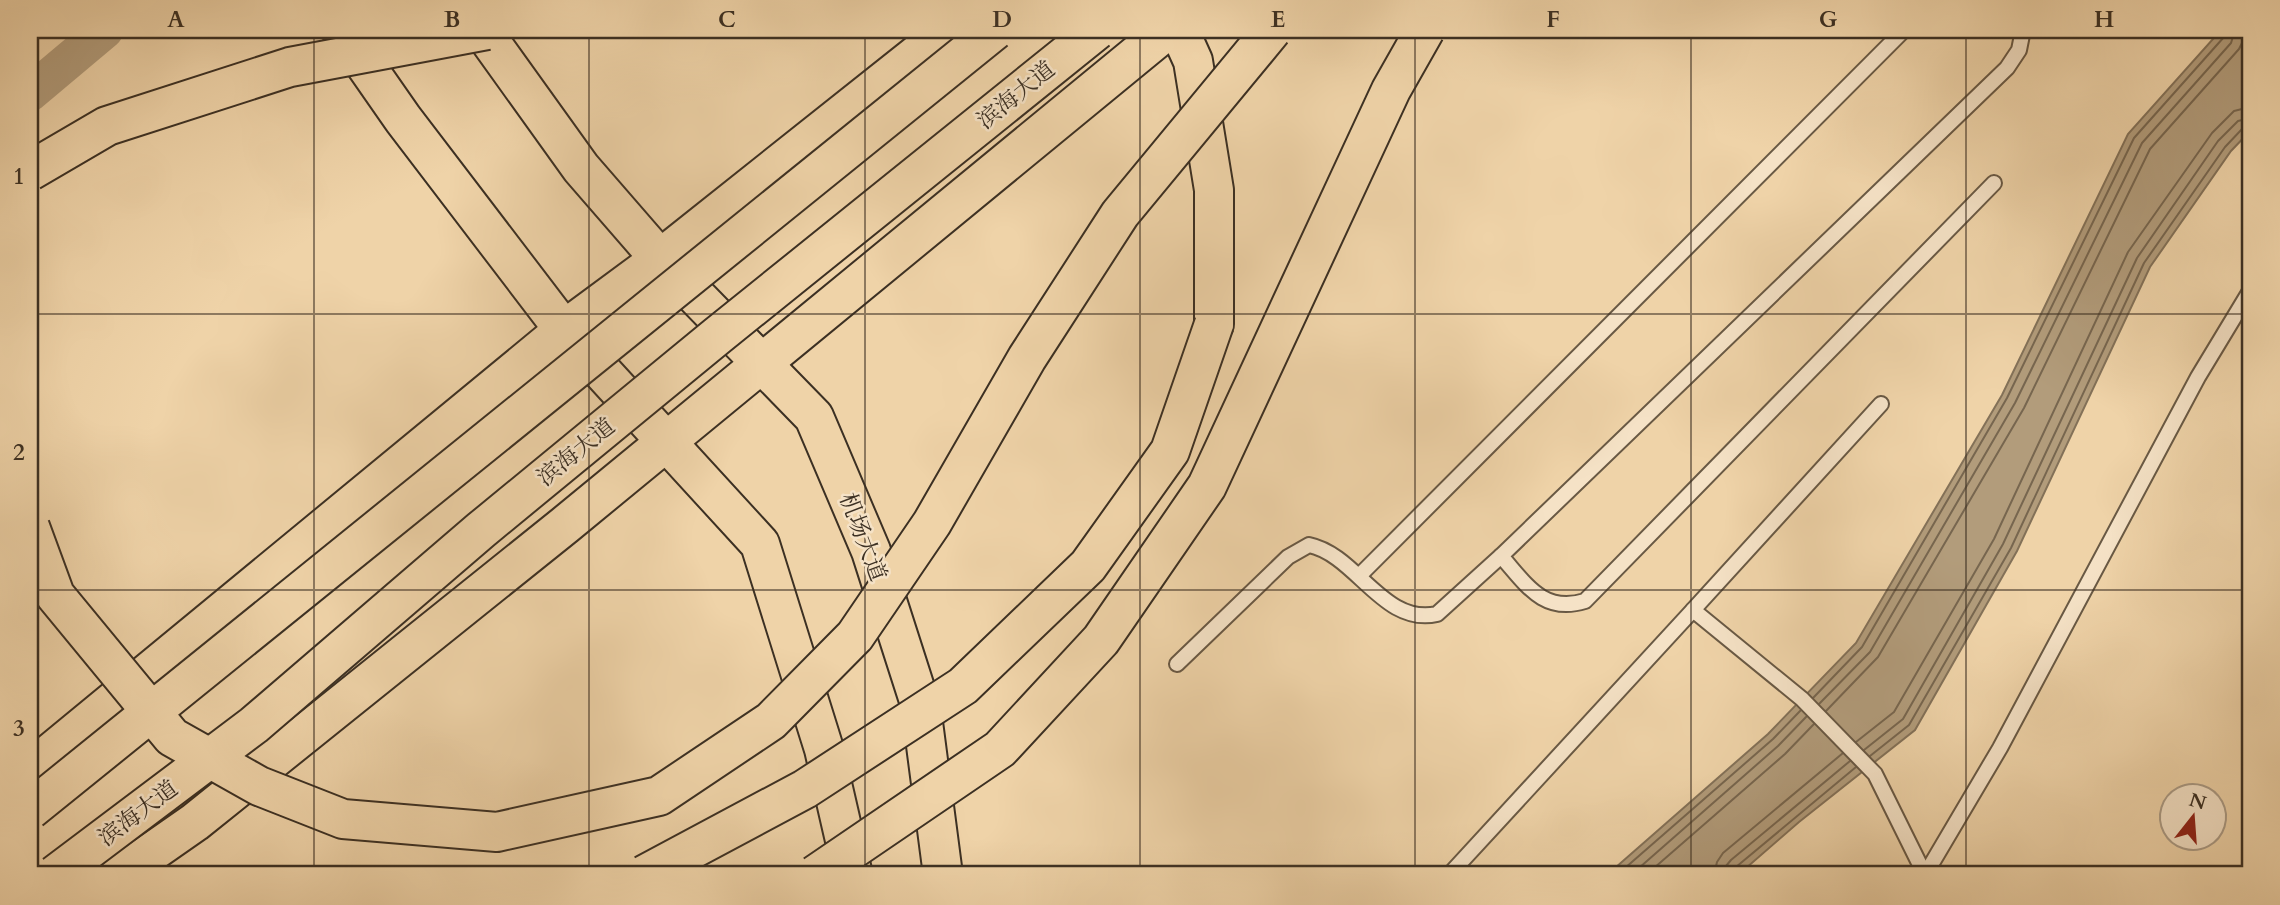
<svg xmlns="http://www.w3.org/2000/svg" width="2280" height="905" font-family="Cardo,'Noto Serif SC',serif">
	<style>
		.water { fill: #b29c7b; stroke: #837158; stroke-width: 2 }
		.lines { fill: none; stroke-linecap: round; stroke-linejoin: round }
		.shore { stroke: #77664f; stroke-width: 2 }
		.canal { stroke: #b29c7b; stroke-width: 37 }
		.service-casing { stroke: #695944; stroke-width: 18 }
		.primary-casing { stroke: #3c3023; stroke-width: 42 }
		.trunk-casing { stroke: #3c3023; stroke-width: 42 }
		.service { stroke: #f5e2c6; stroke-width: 14 }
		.primary { stroke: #efd3a8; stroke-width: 38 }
		.trunk { stroke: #efd3a8; stroke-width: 38 }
		.trunk-bridge-casing { stroke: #3c3023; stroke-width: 42; stroke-linecap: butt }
		.trunk-bridge { stroke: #efd3a8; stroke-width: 38 }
		.grid { fill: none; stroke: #3c3023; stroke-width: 2; stroke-opacity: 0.55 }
		.labels { text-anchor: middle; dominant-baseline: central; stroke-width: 5; stroke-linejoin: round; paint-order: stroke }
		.street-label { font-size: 23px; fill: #3c3023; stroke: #f5e2c6 }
		.neatline { fill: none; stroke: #3c3023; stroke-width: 2.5 }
		.grid-label { font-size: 23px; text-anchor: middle; font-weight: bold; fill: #3c3023 }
	</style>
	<rect width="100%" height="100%" fill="#efd3a8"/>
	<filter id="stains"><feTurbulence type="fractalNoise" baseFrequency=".00286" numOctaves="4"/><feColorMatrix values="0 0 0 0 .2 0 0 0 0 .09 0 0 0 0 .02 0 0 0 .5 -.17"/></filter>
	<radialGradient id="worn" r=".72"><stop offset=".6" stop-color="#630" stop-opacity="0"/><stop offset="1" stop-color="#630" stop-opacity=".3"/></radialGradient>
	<!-- water -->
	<path class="water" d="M2221 30H2250V131L2231 151 2150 267 2017 551 1915 730 1799 822 1738 875H1607L1768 734 1856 643 2002 395 2128 134Z"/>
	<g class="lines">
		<!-- shore -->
		<g class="shore">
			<path d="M1813 698 1862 647 2007 398 2134 138 2224 37 2226 30"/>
			<path d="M1819 704 1870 652 2015 403 2142 143 2231 43 2235 30"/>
			<path d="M1826 711 1878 657 2024 408 2150 149 2239 49 2244 39 2245 30"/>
			<path d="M1856 742 1894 712 1994 539 2128 252 2212 133 2234 111 2250 107"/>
			<path d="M1864 750 1903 719 2003 544 2137 258 2218 141 2238 121 2250 118"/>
			<path d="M1870 756 1909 725 2011 548 2144 263 2225 147 2243 128 2250 127"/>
			<path d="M1617 875 1773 739 1801 710"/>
			<path d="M1631 875 1778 746 1807 716"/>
			<path d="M1646 875 1785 754 1814 724"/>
			<path d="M1714 875 1717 862 1723 853 1843 753"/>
			<path d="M1725 875 1726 866 1731 860 1850 761"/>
			<path d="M1734 875 1736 867 1856 767"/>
		</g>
		<!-- canal -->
		<path class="canal" d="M30 93 105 30"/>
		<!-- service casing -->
		<g class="service-casing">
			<g id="service">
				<path d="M1994 183 1585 601C1543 614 1526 584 1501 556L2007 68 2019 50 2023 30"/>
				<path d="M1881 404 1693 610 1802 699 1875 774 1925 875"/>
				<path d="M1359 576 1904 30"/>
				<path d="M1177 664 1288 557 1309 545C1357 555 1383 626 1437 614L1501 556"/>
				<path d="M1449 875 1693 610"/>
				<path d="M1925 875 2000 748 2198 377 2250 291"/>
			</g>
		</g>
		<!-- primary casing -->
		<g class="primary-casing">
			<g id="primary">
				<path d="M341 30 403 119 564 330 760 544 824 749 853 875"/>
				<path d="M482 30 581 168 660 259 814 417 871 551 921 707 943 875"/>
				<path d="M30 770 564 330 660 259 948 30"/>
				<path d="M119 875 195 822 565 525 1167 30"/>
			</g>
		</g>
		<!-- trunk casing -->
		<g class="trunk-casing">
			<path id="trunk" d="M1179 30 1193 61 1214 190V324"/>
		</g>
		<!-- service -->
		<use href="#service" class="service"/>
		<!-- primary -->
		<use href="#primary" class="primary"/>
		<!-- trunk -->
		<use href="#trunk" class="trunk"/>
		<!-- trunk-bridge casing -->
		<g class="trunk-bridge-casing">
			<g id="trunk-bridge">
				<path d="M30 171 107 126 290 67 487 30"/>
				<path d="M30 527 55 595 172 737 259 786 343 819 497 832 659 796 771 721 855 636 932 523 1027 358 1120 214 1272 30"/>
				<path d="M30 810 995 30"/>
				<path d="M55 875 254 725 481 530 717 336 1097 30"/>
				<path d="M644 875 805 789 963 686 1088 566 1170 451 1214 324"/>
				<path d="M815 875 1000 749 1101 640 1207 486 1391 90 1425 30"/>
			</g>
		</g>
		<!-- trunk-bridge -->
		<use href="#trunk-bridge" class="trunk-bridge"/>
	</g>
	<!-- grid -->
	<path class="grid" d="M314 30V875M589 30V875M865 30V875M1140 30V875M1415 30V875M1691 30V875M1966 30V875M30 314H2250M30 590H2250"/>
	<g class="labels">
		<!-- street labels -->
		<g class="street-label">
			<text transform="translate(1016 95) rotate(-39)">滨海大道</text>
			<text transform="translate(576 452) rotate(-39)">滨海大道</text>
			<text transform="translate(863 537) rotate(69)">机场大道</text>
			<text transform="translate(138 813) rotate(-37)">滨海大道</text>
		</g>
	</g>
	<!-- margin -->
	<rect width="2280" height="905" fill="none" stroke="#efd3a8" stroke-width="77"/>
	<!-- north arrow -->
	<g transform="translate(2193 817) rotate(17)"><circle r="33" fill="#f5e2c6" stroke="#ab9b85" stroke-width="2"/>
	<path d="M0-5L12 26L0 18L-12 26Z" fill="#8f2418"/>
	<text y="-10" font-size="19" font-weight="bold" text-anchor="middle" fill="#3c3023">N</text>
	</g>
	<rect x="38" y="38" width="2204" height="828" class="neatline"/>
	<g class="grid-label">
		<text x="176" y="27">A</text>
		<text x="452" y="27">B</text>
		<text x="727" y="27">C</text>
		<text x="1002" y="27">D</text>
		<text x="1278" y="27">E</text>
		<text x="1553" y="27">F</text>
		<text x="1828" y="27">G</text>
		<text x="2104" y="27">H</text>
		<text x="19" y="184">1</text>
		<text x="19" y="460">2</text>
		<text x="19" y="736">3</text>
	</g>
	<rect width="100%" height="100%" filter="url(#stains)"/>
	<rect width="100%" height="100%" fill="url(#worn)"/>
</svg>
